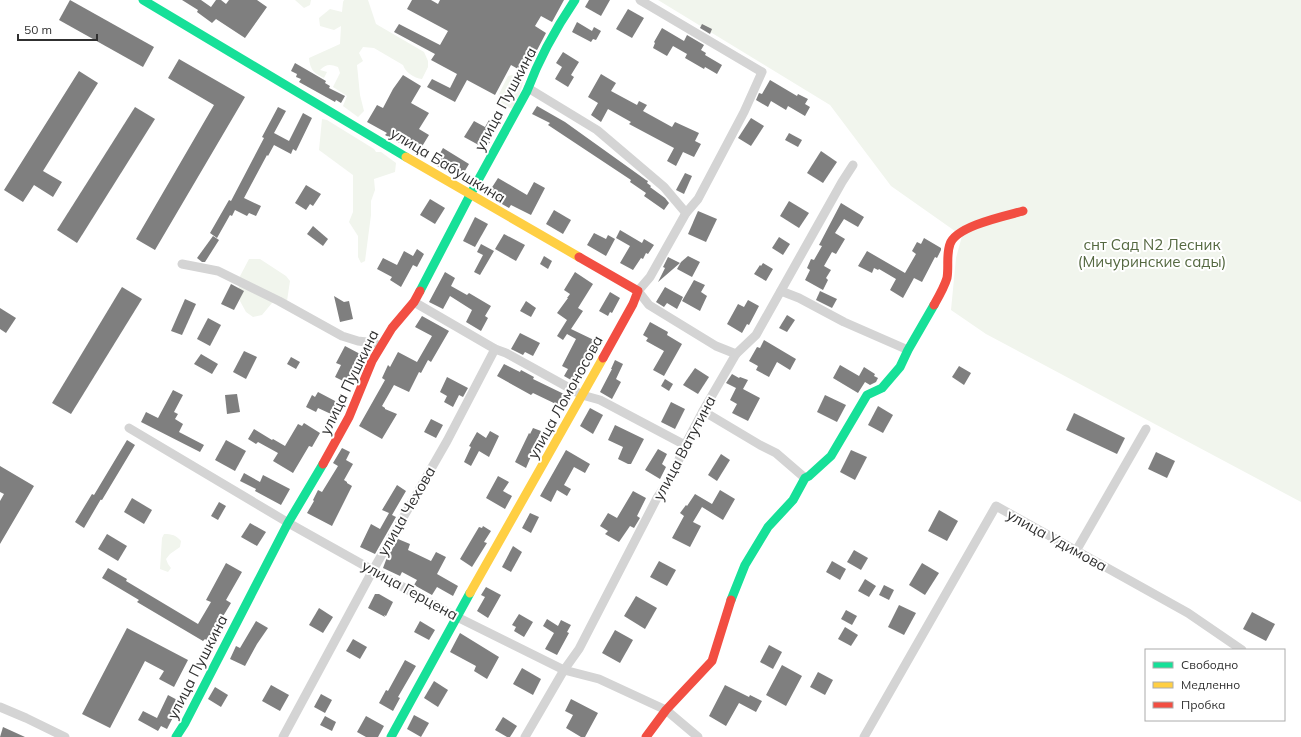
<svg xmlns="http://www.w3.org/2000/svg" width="1301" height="737" font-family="Mulish,sans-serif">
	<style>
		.green { fill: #f1f5ed }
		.building { fill: #7f7f7f }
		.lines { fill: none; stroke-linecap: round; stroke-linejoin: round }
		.street { stroke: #d4d4d4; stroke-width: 9 }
		.fast { stroke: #16e098; stroke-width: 9 }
		.slow { stroke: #ffcf43; stroke-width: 9 }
		.jam { stroke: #f24e42; stroke-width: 9 }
		.labels { text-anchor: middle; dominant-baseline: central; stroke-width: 4; stroke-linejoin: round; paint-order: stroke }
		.street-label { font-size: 15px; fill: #303030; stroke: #fff }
		.park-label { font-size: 15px; fill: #546840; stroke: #fff }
	</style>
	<rect width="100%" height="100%" fill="#fff"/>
	<!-- green -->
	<g class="green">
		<path d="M295 0H311L310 5 304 8Z"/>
		<path d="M344 0H368L376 24 424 52 428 61V67L422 79C414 78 405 72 403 65L374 48 363 47 359 53 363 61 357 65 360 95 364 111 358 117 343 106 347 96 333 87 340 73 338 67C330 64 326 64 320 70L327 72 324 78C314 73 310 70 309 58L340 44 341 26 334 30 320 26 319 18 330 9 342 12 343 2Z"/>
		<path d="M658 0H1301V502L986 334 951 310 956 258 962 236 891 186 830 105Z"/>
		<path d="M512 75 523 82 518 100 513 109 504 106 498 100 499 94 508 76Z"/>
		<path d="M322 119 327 120 374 149 376 152H381L396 163 395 172 374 179 375 190 371 201V215L365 261 361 263 358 257V236L349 222 353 212V175L319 150Z"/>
		<path d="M249 259H260L286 276 290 281 287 301 272 303 262 315 253 317 246 312 240 301 238 280Z"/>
		<path d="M164 534C172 534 176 535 181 541L180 547 170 554 166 559 168 564 171 568 168 572 160 569 162 538Z"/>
	</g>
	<!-- building -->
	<g class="building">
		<path d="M70 0 154 47 143 67 59 20Z"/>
		<path d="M182 0H201L211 7 216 0H221L226 4 229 0H257L267 7 245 38 216 19 212 23 197 12 198 10Z"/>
		<path d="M412 0H431L438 4 440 0H564L552 22 541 16 535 26 546 33 525 73 511 65 495 95 467 80 455 102 427 87 432 79 450 88 457 74 431 60 435 54 394 32 399 24 440 45 448 31 407 9Z"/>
		<path d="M589 0H610L601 16 585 7Z"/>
		<path d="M628 9 644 18 632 38 616 29Z"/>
		<path d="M577 22 592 31 594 27 601 31 596 40 593 39 591 42 572 32Z"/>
		<path d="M702 24 712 29 710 34 700 28Z"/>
		<path d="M662 28 684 41 687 35 704 45 701 50 706 53 705 55 722 65 717 74 705 67 704 69 685 58 687 54 673 46 667 56 653 48 655 43 654 42Z"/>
		<path d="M563 52 579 62 571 75 574 77 568 87 555 79 562 67 556 63Z"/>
		<path d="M179 59 245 97 155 250 136 239 214 105 168 78Z"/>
		<path d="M295 63 326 81 325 83 330 86 329 88 345 96 341 103 336 100 335 102 299 82 301 79 296 77 297 74 291 71Z"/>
		<path d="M79 71 98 83 43 171 62 182 53 197 34 185 23 202 4 190Z"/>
		<path d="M601 74 616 83 611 91 637 105 639 101 647 105 643 111 672 127 675 122 699 133 695 141 701 144 694 157 683 152 676 166 667 161 674 148 629 124 631 122 608 109 601 122 591 115 598 103 588 97Z"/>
		<path d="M403 75 421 86 411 103 429 113 419 129 429 135 418 153 385 135 387 133 367 122 377 105 383 108 393 89Z"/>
		<path d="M770 80 797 96 798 94 808 99 805 104 810 107 805 116 788 106 786 110 771 101 768 107 756 100 759 93 762 94Z"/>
		<path d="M537 106 565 122 646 180 648 181 647 183 651 186 647 191 650 187 665 198 669 203 664 210 644 196 646 193 630 182 631 180 548 125 550 123 532 114Z"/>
		<path d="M135 107 155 119 77 243 57 230Z"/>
		<path d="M278 107 286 111 274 133 289 141 303 113 312 118 296 151 293 149 291 154 274 145 268 156 267 155 244 198 261 206 256 216 249 213 247 216 235 210 232 216 230 215 217 238 210 233 229 200 231 201 264 138 262 137Z"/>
		<path d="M751 118 764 126 751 146 738 138Z"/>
		<path d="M489 120 496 125 487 141 490 142 486 149 464 137 474 121 485 127Z"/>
		<path d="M789 133 802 140 798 147 785 140Z"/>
		<path d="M443 148 469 164 463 174 448 164 444 170 432 163 437 156 438 157Z"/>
		<path d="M821 151 837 162 823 183 807 173Z"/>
		<path d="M685 173 692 176 684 194 676 190Z"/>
		<path d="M498 178 527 195 534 182 545 188 531 215 511 205 509 208 493 199 495 196 489 192Z"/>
		<path d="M306 185 321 194 313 206 310 204 306 210 295 203Z"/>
		<path d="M430 199 445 208 435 224 420 215Z"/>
		<path d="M789 201 809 213 799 228 780 216Z"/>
		<path d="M841 203 864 217 858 227 844 219 835 233 845 239 836 254 832 252 824 266 831 270 826 278 828 280 823 290 805 280 810 270 807 268 811 259 814 260 822 246 819 245Z"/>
		<path d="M554 210 571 220 563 234 546 224Z"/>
		<path d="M698 211 717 219 706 242 688 234Z"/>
		<path d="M475 217 488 224 475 247 463 241Z"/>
		<path d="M313 226 328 239 323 246 307 234Z"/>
		<path d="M620 230 642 243 644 239 654 245 648 254 646 253 643 259 641 258 633 270 620 263 630 246 616 238Z"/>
		<path d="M594 233 606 239 608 235 615 239 606 256 587 245Z"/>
		<path d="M504 234 525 245 516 261 495 249Z"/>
		<path d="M213 236 219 240 205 262H202L197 258Z"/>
		<path d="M779 237 790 244 783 255 772 248Z"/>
		<path d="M924 238 941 248V250L937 258 935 257 922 282 914 278 903 298 890 290 896 279 879 269 878 270 874 268 872 273 858 266 867 251 905 273 916 254 912 251 917 242 921 244Z"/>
		<path d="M481 244 494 251 480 275 474 272 483 255 477 252Z"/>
		<path d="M417 249 424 254 417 267 413 265 401 287 390 280 392 277 377 269 383 258 397 265 404 251 413 256Z"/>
		<path d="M544 256 552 261 548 269 540 264Z"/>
		<path d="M688 256 700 262 692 277 677 269 681 262Z"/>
		<path d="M668 257 680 263 658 282 665 268 663 267Z"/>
		<path d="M763 263 773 269 766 281 754 274 760 265 761 266Z"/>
		<path d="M445 272 455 278 451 286 467 295 469 293 491 306 485 316 488 318 481 331 466 322 472 310 450 296 443 309 429 302Z"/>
		<path d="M575 272 593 284 578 308 583 311 571 329 596 341 592 350 593 351 587 362 585 360 574 380H571L564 376 568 369 562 366 576 339 567 334 563 340 557 336 567 320 557 313 568 298H567L570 294 564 290Z"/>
		<path d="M694 280 705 285 701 292 707 296 700 311 682 301Z"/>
		<path d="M231 284 244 291 234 310 221 304Z"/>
		<path d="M122 287 142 299 71 414 52 403Z"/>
		<path d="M665 287 683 297 677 309 667 303 664 307 656 302Z"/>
		<path d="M820 291 837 299 832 308 816 300Z"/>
		<path d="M610 292 620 298 612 313 610 312 608 316 599 311Z"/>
		<path d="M334 296 344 302 349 301 353 319 340 322Z"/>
		<path d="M185 299 196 304 182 335 171 331Z"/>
		<path d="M748 300 759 306 749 325 747 324 742 333 727 324 738 304 744 307Z"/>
		<path d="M526 301 536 308 531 317 520 311Z"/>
		<path d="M0 308 16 318 6 333 0 329Z"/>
		<path d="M787 315 795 320 787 332 779 328Z"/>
		<path d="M422 316 449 331 431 362 428 360 421 373 419 372 409 392 394 385 382 406 385 408V409L397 414 382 439 359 426 385 380 382 378 388 365 390 367 398 352 417 362 432 336 415 327Z"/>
		<path d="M208 318 221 325 210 346 197 339Z"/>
		<path d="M650 322 668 332 667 335 682 344 664 376 653 370 664 351 646 341 648 338 643 335Z"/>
		<path d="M520 333 540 343 533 356 525 352 523 355 511 349Z"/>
		<path d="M764 340 796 359 790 370 777 362 769 377 756 370 758 366 749 361 757 347 760 348Z"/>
		<path d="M345 346 362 355 354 370 356 371 349 384 335 377 341 365 336 363Z"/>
		<path d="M244 351 257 357 246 379 233 372Z"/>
		<path d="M201 354 218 364 212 374 194 364Z"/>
		<path d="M291 357 300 362 296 369 287 364Z"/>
		<path d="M615 360 623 364 616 379 621 382 612 399 600 392 612 369H611Z"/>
		<path d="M504 364 520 372 521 370 534 377 533 379 566 395 560 406 533 393 531 395 497 376Z"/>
		<path d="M840 365 859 376 864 367 875 374 874 376 878 378 876 382 870 385 865 382 858 393 833 378Z"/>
		<path d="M959 366 971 373 964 385 952 377Z"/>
		<path d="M695 368 709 377 698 394 683 385Z"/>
		<path d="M732 374 739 378 740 377 748 380 743 389 760 398 748 421 732 413 737 404 730 400 736 388 726 383Z"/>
		<path d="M447 377 468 388 463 397 459 395 453 407 444 402 447 396 440 392Z"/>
		<path d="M665 379 673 384 669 391 661 386Z"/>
		<path d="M173 390 183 395 174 412 178 414 175 419 183 424 179 432 204 445 200 452 141 422 146 412 158 418Z"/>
		<path d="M318 392 337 402 331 414 318 408 316 412 306 407 312 395 315 397Z"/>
		<path d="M237 394 240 412 227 414 225 395Z"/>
		<path d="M825 395 846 405 837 422 817 412Z"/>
		<path d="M671 402 685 409 675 429 661 422Z"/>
		<path d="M878 406 893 415 883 433 868 425Z"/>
		<path d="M590 408 603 415 593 434 580 426Z"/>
		<path d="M1074 413 1125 438 1117 454 1066 430Z"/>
		<path d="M431 419 443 425 436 438 424 432Z"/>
		<path d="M304 423 320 433 312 447 309 446 293 473 273 461 278 453 258 442 256 444 248 439 254 429 272 440 273 439 285 446 298 424 302 426Z"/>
		<path d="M615 425 644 439 631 464H628L618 459 623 447 608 440Z"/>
		<path d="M533 428 541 431 531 453 532 454 526 468 515 462 529 433 530 434Z"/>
		<path d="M490 431 499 436 489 457 479 451 471 466 464 462 471 447 469 446 477 432 486 438Z"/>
		<path d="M127 440 135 445 102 500 99 499H101L84 528 75 522 78 517 92 494 94 495Z"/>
		<path d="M226 440 246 451 235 471 215 460Z"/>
		<path d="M342 448 350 452 346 460 353 464 344 480 347 482V483L352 486 332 526 307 513 314 501 313 500 318 490 322 492 338 466 333 463Z"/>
		<path d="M658 449 667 454 662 464 666 467 660 479 645 470Z"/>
		<path d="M566 450 590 464 585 473 574 467 564 485 571 489 567 496 557 490 551 502 540 496Z"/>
		<path d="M851 450 867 457 855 480 840 472Z"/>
		<path d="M1156 452 1175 461 1167 478 1148 469Z"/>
		<path d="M721 454 730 460 717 481 708 475Z"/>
		<path d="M0 466 34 486 0 544V501L4 494 0 492Z"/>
		<path d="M244 473 260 482 263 475 290 489 281 505 255 491 256 489 240 481Z"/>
		<path d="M498 476 509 482 503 491 512 496 505 509 486 498Z"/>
		<path d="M397 485 406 491 392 515 396 517 375 554 360 547 371 524 380 529 389 513 382 510Z"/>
		<path d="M720 490 735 499 723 520 702 507 693 522 701 526 690 547 672 538 684 516 680 513 686 505 687 506 695 494 712 504Z"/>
		<path d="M633 491 646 498 637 516 640 518 634 528 630 526 619 542 605 534 608 531 600 526 608 513 617 518Z"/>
		<path d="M132 498 152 510 144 524 124 512Z"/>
		<path d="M219 502 226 506 218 520 211 516Z"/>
		<path d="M939 510 958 521 947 541 928 531Z"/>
		<path d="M530 513 539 517 531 533 522 528Z"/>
		<path d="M250 523 266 532 257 546 241 537Z"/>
		<path d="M483 526 491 531 484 542 487 543 472 567 460 559 479 527 482 528Z"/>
		<path d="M107 534 127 546 118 561 98 549Z"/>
		<path d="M398 539 410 544 408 550 431 561 436 552 446 557 437 574 458 586 453 596 437 587 432 595 414 585 417 580 402 572 400 576 383 568 386 560Z"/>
		<path d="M513 546 522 552 511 572 502 567Z"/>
		<path d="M854 550 868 558 861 570 847 562Z"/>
		<path d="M659 561 676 570 667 586 650 577Z"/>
		<path d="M832 561 846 569 840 580 826 572Z"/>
		<path d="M226 563 242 572 226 600 231 603 213 633 214 634 209 642 205 639 203 641 137 602 139 600 102 578 108 568 127 579 126 581 198 624 211 602 206 600Z"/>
		<path d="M922 563 939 573 925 595 909 585Z"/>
		<path d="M865 579 876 586 869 597 858 591Z"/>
		<path d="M884 585 894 590 889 600 879 595Z"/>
		<path d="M486 587 501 595 488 618 477 611 485 597 481 595Z"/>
		<path d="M375 594H379L393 602 386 616 384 615 385 617 368 608Z"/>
		<path d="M636 596 657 608 645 629 624 616Z"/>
		<path d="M899 605 916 613 904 635 888 627Z"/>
		<path d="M319 608 333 617 323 633 309 625Z"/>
		<path d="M846 610 857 616 852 625 841 619Z"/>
		<path d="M1252 612 1275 624 1266 641 1243 629Z"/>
		<path d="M519 614 533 622 524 637 514 631 516 627 512 625Z"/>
		<path d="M547 619 558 626 561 620 571 625 567 632 569 633 557 655 545 649 554 633 543 626Z"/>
		<path d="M256 621 268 628 257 644 245 666 230 659 236 646 240 648Z"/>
		<path d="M420 621 435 630 429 640 414 632Z"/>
		<path d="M845 627 858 635 851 646 838 639Z"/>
		<path d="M127 628 188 660 174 687 159 679 164 671 145 661 110 728 82 714Z"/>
		<path d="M615 630 633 640 620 663 602 653Z"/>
		<path d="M460 633 499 657 487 679 474 671 476 666 450 652Z"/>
		<path d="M353 639 367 647 360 659 346 651Z"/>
		<path d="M769 645 782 652 773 669 760 662Z"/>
		<path d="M405 660 416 666 398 697 400 698 393 711 379 703 386 690 388 691Z"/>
		<path d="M782 665 802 676 786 706 766 695Z"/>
		<path d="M522 668 541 679 533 695 513 684Z"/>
		<path d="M818 672 833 680 825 695 810 687Z"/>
		<path d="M434 681 448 690 438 707 424 698Z"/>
		<path d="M271 685 289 695 280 711 262 701Z"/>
		<path d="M725 685 749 697 750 695 762 701 756 712 739 703 726 726 709 716Z"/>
		<path d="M215 687 228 695 221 707 208 699Z"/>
		<path d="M321 694 332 700 325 713 314 707Z"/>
		<path d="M168 695 181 702 167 729 161 726 158 731 138 720 143 711 157 718Z"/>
		<path d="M571 699 598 713 585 737H581L566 728 573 715 565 711Z"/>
		<path d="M414 715 429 723 421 737 407 729Z"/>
		<path d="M325 716 336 722 332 731 320 725Z"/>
		<path d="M366 716 384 726 378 737H366L357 732Z"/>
		<path d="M503 717 517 726 510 737H507L495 730Z"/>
		<path d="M3 727 25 737H0Z"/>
	</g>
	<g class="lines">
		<!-- street -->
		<g class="street">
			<path d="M640 0 762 72 744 112 698 199 686 213 650 277 638 291 649 305 716 346 736 354"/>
			<path d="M528 88 597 130 664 187 686 213"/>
			<path d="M182 264 218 271 279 301 342 336 358 341 375 343"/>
			<path d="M781 291 799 298 844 322 908 350"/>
			<path d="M414 302 495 349 506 353 582 395 600 400 685 445"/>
			<path d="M703 411 760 445 776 453 805 478"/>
			<path d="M129 428 292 525 451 614 564 670 599 679 666 710 698 737"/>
			<path d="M1076 551 1146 429"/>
			<path d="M0 707 26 718 65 737"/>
			<path d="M283 737 373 570 447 441 495 349"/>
			<path d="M525 737 564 670 579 649 657 498 673 474 685 445 703 411 736 354 756 335 842 182 853 165"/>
			<path d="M864 737 996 506 1188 613 1242 650"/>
		</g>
		<!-- fast -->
		<g class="fast">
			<path d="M143 0 406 157"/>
			<path d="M420 291 470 195 527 91C539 59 556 28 575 0"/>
			<path d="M731 600 745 565 768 527 793 500 805 478 809 476 831 456 867 395 882 388 900 367 908 350 934 305"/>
			<path d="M176 737 185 723 288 523 323 464"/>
			<path d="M391 737 470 593"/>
		</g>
		<!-- slow -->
		<g class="slow">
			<path d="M406 157 579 257"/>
			<path d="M470 593 603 358"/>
		</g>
		<!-- jam -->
		<g class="jam">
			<path d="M579 257 638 291 633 304 603 358"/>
			<path d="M934 305C938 298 945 285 947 278 949 267 946 255 950 244 956 226 1005 216 1023 211"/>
			<path d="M323 464 349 417 372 361 392 328 414 302 420 291"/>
			<path d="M646 737 666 710 712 661 731 600"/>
		</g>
	</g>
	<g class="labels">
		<!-- street labels -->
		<g class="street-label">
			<text transform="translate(505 99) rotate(-62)">улица Пушкина</text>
			<text transform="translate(448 165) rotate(31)">улица Бабушкина</text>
			<text transform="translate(349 382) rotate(-64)">улица Пушкина</text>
			<text transform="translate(565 397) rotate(-61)">улица Ломоносова</text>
			<text transform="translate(684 448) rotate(-62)">улица Ватутина</text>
			<text transform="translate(406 511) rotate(-60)">улица Чехова</text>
			<text transform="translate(1057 540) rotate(29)">улица Удимова</text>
			<text transform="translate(410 590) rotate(29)">улица Герцена</text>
			<text transform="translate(197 667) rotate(-63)">улица Пушкина</text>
		</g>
		<!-- park labels -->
		<g class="park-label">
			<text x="1152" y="244">снт Сад N2 Лесник<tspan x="1152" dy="17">(Мичуринские сады)</tspan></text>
		</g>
	</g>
	<!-- legend -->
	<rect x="1145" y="649" width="140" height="72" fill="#ffffff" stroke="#acacac"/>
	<rect x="1153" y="662" width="20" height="6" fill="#16e098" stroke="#acacac"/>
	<text x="1181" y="669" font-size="12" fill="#303030">Свободно</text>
	<rect x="1153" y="682" width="20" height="6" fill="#ffcf43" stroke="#acacac"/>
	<text x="1181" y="689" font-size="12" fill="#303030">Медленно</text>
	<rect x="1153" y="702" width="20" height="6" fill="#f24e42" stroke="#acacac"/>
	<text x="1181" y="709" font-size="12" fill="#303030">Пробка</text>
	<!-- scale -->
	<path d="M18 34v6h79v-6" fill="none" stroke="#303030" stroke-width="2"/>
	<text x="24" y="34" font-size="12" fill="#303030" stroke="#ffffff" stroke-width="3" paint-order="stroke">50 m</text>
</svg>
